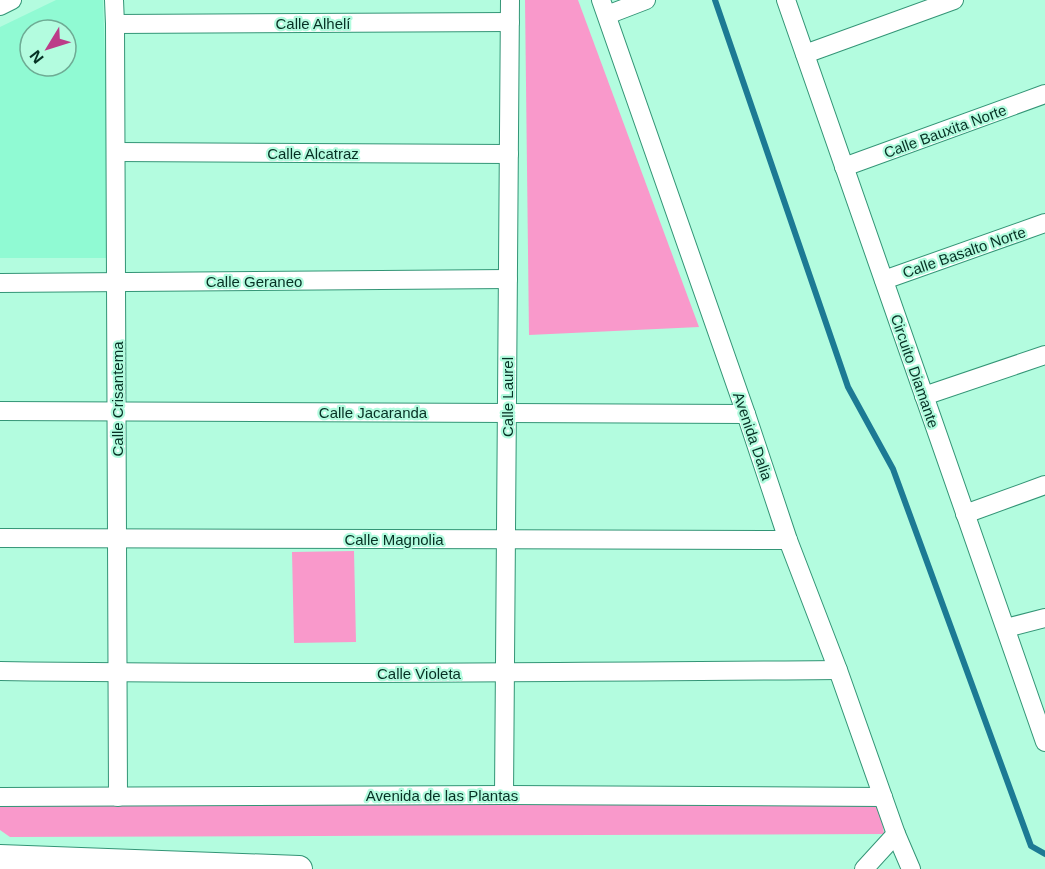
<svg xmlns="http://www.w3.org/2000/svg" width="1045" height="869" font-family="Arial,sans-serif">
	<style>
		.built { fill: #90fad3; fill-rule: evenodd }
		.green { fill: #f999cb }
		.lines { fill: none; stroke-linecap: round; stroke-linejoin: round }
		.stream { stroke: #1c7a94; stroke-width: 6 }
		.minor-casing { stroke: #339576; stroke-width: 20 }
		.secondary-casing { stroke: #339576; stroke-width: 28 }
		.minor { stroke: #fff; stroke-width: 18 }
		.secondary { stroke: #fff; stroke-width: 26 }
		.labels { text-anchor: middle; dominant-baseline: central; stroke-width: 4.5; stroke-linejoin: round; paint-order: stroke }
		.street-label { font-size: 15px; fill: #063124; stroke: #b3fcdf }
	</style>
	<rect width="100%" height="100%" fill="#b3fcdf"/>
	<!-- built -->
	<path class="built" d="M56 0H103L112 258H0V27ZM30 30H66V66H30Z"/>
	<!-- green -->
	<g class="green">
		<path d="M525 0H578L699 327 529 335Z"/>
		<path d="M354 551 356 642 294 643 292 552Z"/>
		<path d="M879 800 884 834 10 837 0 830V804Z"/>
	</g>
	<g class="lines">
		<!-- stream -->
		<path class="stream" d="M715 0 848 387 893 469 1031 846 1045 854"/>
		<!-- minor casing -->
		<g class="minor-casing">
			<g id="minor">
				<path d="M114 0 115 24 118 797"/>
				<path d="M601 0 746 414 788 540 838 670 896 834 911 869"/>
				<path d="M786 0 1045 742"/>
				<path d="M0 6 12 0"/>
				<path d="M607 15 646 0"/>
				<path d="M115 24 510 22"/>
				<path d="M805 54 954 0"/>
				<path d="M116 152 509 154"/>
				<path d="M844 167 1045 94"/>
				<path d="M884 280 1045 223"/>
				<path d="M0 283 508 279"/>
				<path d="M924 396 1045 355"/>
				<path d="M0 411 746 414"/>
				<path d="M965 514 1045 485"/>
				<path d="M0 538 788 540"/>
				<path d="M1006 628 1045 618"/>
				<path d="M0 671C279 675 558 672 838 670"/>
				<path d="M504 795 510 0"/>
				<path d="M0 797 504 795 883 797"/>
				<path d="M864 869 896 834"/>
			</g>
		</g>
		<!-- secondary casing -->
		<g class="secondary-casing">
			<path id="secondary" d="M0 858 299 869"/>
		</g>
		<!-- minor -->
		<use href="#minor" class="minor"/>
		<!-- secondary -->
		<use href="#secondary" class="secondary"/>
	</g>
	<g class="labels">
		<!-- street labels -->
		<g class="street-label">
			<text x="313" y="23">Calle Alhelí</text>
			<text transform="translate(945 131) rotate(-20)">Calle Bauxita Norte</text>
			<text x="313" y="153">Calle Alcatraz</text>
			<text transform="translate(964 252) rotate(-19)">Calle Basalto Norte</text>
			<text x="254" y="281">Calle Geraneo</text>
			<text transform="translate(915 371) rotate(71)">Circuito Diamante</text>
			<text transform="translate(507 397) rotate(-90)">Calle Laurel</text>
			<text transform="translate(117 399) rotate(-90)">Calle Crisantema</text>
			<text x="373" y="412">Calle Jacaranda</text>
			<text transform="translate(753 436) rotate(71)">Avenida Dalia</text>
			<text x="394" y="539">Calle Magnolia</text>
			<text x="419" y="673">Calle Violeta</text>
			<text x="442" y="795">Avenida de las Plantas</text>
		</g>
	</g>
	<!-- north arrow -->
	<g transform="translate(48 48) rotate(232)"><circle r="28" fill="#b3fcdf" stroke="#6eab94" stroke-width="1.5"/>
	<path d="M0-4.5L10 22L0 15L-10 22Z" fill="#bc3c88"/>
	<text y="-9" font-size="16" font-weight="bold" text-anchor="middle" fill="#063124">N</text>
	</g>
</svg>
